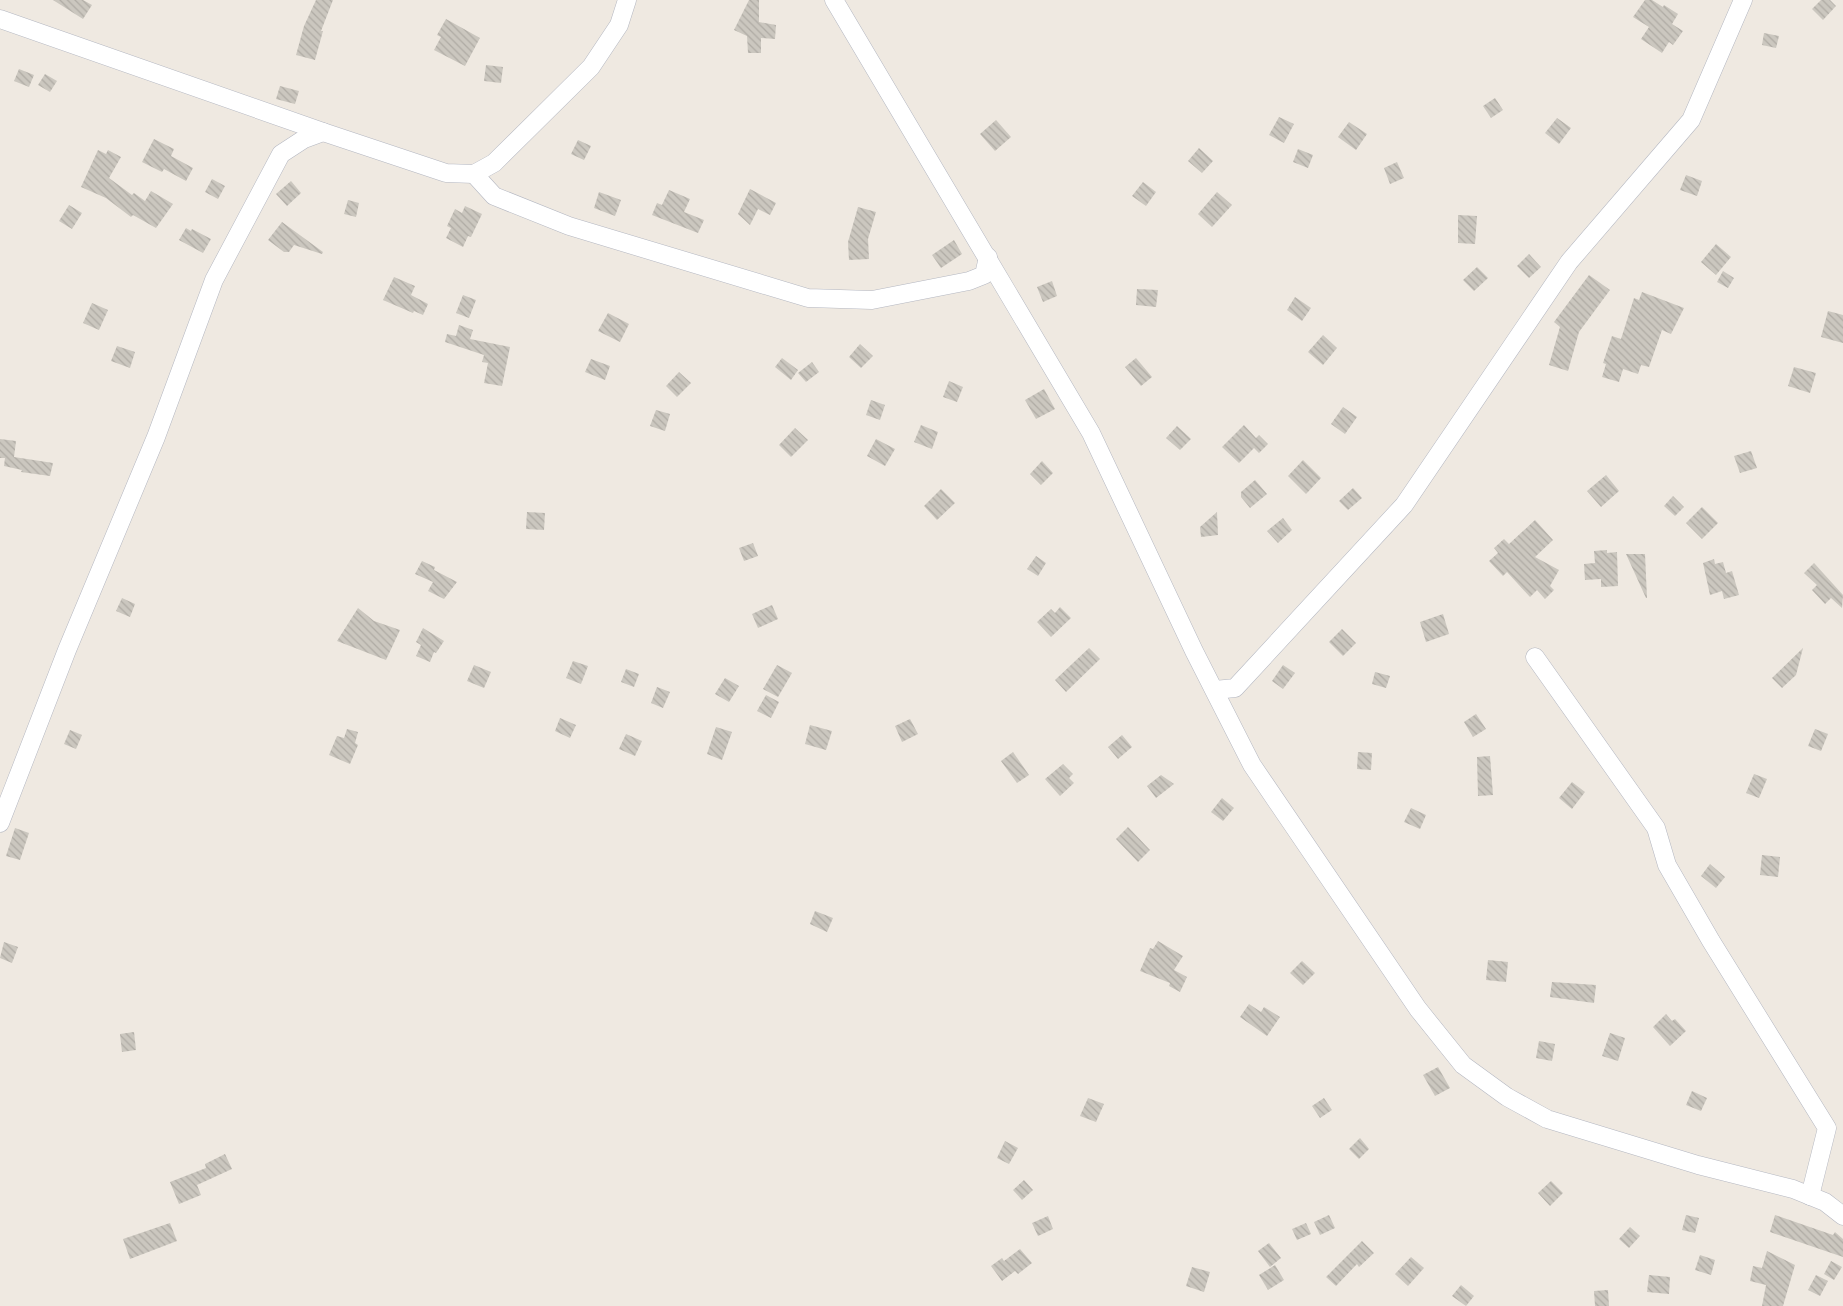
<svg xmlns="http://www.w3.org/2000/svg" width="1843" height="1306" font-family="'Titillium Web',sans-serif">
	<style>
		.building { fill: url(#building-back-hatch) }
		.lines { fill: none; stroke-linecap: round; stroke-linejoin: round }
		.minor-casing { stroke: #b4b7c1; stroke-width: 19 }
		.minor { stroke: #fff; stroke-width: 18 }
	</style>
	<defs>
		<pattern id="building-back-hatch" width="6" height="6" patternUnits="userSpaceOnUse" patternTransform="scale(1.25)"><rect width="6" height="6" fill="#cbc7bf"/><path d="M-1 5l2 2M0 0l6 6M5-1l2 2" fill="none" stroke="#afaba4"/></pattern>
	</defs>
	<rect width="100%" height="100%" fill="#efe9e1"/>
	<!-- building -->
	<g class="building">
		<path d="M53 0H83L92 5 83 19Z"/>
		<path d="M316 0H333L321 31H323L315 60 296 55 304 26Z"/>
		<path d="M749 0H759V22L776 25 775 39 761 38V53H748L747 36 734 30Z"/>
		<path d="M1645 0H1652L1663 7 1664 5 1678 14 1672 24 1683 31 1673 45 1669 42 1662 53 1641 39 1649 27 1633 17Z"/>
		<path d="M1821 0H1830L1836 6 1823 20 1812 9Z"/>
		<path d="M446 19 480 38 465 66 434 50 441 37 437 35Z"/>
		<path d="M1764 33 1779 36 1776 48 1762 45Z"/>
		<path d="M486 65 503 67 501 83 484 81Z"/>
		<path d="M19 69 34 75 29 87 14 81Z"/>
		<path d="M45 74 57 81 50 92 38 85Z"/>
		<path d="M280 86 299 91 295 104 276 99Z"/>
		<path d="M1495 98 1503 110 1491 118 1483 106Z"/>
		<path d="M1279 117 1294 124 1284 143 1269 135Z"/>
		<path d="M1557 118 1571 128 1559 144 1545 133Z"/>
		<path d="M996 120 1011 137 995 151 980 134Z"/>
		<path d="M1349 122 1367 134 1356 150 1338 137Z"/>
		<path d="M154 139 174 149 171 156 193 168 186 181 164 169 162 172 142 162Z"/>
		<path d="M578 140 591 146 584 160 571 154Z"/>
		<path d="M1199 148 1213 161 1202 173 1188 161Z"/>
		<path d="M1298 149 1313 155 1308 168 1293 162Z"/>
		<path d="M98 150 106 154 108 150 121 157 109 178 132 195 134 193 145 201 151 191 173 204 156 228 133 215 131 217 106 198 81 187Z"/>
		<path d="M1397 162 1404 178 1390 184 1384 168Z"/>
		<path d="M1686 175 1702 181 1697 196 1680 190Z"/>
		<path d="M212 179 225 186 218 199 205 192Z"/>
		<path d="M291 181 301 193 287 206 276 194Z"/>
		<path d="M1143 182 1156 192 1146 206 1132 196Z"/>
		<path d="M750 189 776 203 770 215 758 209 750 225 738 214Z"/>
		<path d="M669 190 690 199 684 212 704 220 698 233 652 215 657 203 662 205Z"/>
		<path d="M599 192 621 200 615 216 594 208Z"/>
		<path d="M1217 192 1232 205 1212 227 1198 214Z"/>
		<path d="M348 200 359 203 356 217 344 214Z"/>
		<path d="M69 205 82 213 72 229 59 221Z"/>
		<path d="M465 206 482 214 471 237 468 236 463 247 446 238 451 228 447 226 455 209 462 213Z"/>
		<path d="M858 207 876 212 868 239 869 259 849 260 848 242Z"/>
		<path d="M1458 215 1477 216 1475 244 1458 243Z"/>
		<path d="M282 222 323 252 322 254 294 245 289 252H284L268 240Z"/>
		<path d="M186 228 191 231 192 229 211 239 203 253 179 240Z"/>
		<path d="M954 240 962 254 941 268 932 255Z"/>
		<path d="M1716 244 1731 257 1716 275 1701 262Z"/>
		<path d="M1529 254 1541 267 1529 278 1517 266Z"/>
		<path d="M1477 267 1488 278 1474 291 1463 280Z"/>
		<path d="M1723 271 1734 278 1728 288 1717 282Z"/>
		<path d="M1589 275 1610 290 1579 332 1568 371 1549 365 1560 327 1554 322Z"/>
		<path d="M394 277 415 286 411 295 428 304 423 315 414 311 413 313 383 300Z"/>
		<path d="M1052 281 1057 296 1043 302 1037 287Z"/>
		<path d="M1137 289 1158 290 1156 307 1136 305Z"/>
		<path d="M1642 292 1684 308 1671 334 1662 330 1649 367 1641 365 1638 374 1623 369 1619 382 1602 377 1606 364 1603 363 1612 336 1621 339 1634 298 1639 300Z"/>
		<path d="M463 295 476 300 469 318 456 313Z"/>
		<path d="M1295 297 1311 308 1302 321 1287 310Z"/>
		<path d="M92 303 108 310 99 330 83 323Z"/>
		<path d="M1828 311 1843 315V343L1821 337Z"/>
		<path d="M608 313 629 324 620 342 598 331Z"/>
		<path d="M459 325 473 330 470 339 510 347 502 386 484 383 488 363 482 362 484 355 445 342 447 334 456 336Z"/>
		<path d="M1323 335 1337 348 1323 365 1308 352Z"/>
		<path d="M860 344 873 356 861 368 849 357Z"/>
		<path d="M117 346 135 352 130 368 111 361Z"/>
		<path d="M782 358 798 370 791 380 775 367Z"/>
		<path d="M1136 358 1152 377 1141 386 1125 367Z"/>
		<path d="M591 359 610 366 605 380 585 372Z"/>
		<path d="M812 362 819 372 806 382 798 373Z"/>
		<path d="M1794 367 1816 373 1810 393 1788 386Z"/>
		<path d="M679 372 691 383 677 397 666 386Z"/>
		<path d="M949 381 963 387 957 402 943 397Z"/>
		<path d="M1044 389 1055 409 1036 419 1025 400Z"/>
		<path d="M871 400 885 405 880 420 866 415Z"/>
		<path d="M1343 407 1357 417 1345 434 1331 424Z"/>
		<path d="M656 410 670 414 665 431 650 426Z"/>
		<path d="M921 425 938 432 932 449 914 442Z"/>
		<path d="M1244 425 1256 438 1259 435 1268 444 1259 453 1254 448 1239 463 1222 447Z"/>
		<path d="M1177 426 1191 439 1180 450 1166 438Z"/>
		<path d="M795 428 808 440 791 457 779 445Z"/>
		<path d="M0 439 16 441 14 457 53 463 50 476 21 472 22 470 4 466 5 458H0Z"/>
		<path d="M876 439 895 449 885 466 867 456Z"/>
		<path d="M1751 451 1757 468 1740 473 1734 456Z"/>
		<path d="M1303 460 1321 478 1306 494 1288 476Z"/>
		<path d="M1042 461 1053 473 1041 485 1030 474Z"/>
		<path d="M1606 475 1619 491 1601 507 1587 491Z"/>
		<path d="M1255 480 1267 494 1250 508 1241 497V492Z"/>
		<path d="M1353 488 1362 498 1348 510 1339 501Z"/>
		<path d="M941 489 955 503 937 520 924 506Z"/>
		<path d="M1673 496 1684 507 1675 516 1664 506Z"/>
		<path d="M1702 507 1718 523 1702 539 1686 523Z"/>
		<path d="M527 512 545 513 544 530 526 529Z"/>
		<path d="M1217 512 1218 535 1201 537 1200 527Z"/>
		<path d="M1283 518 1292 530 1278 543 1267 531Z"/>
		<path d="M1535 520 1553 540 1535 557 1559 570 1550 586 1554 590 1545 599 1537 590 1530 597 1507 572 1503 576 1489 561 1498 553 1494 548 1504 539 1509 544Z"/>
		<path d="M753 543 758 556 744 561 739 548Z"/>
		<path d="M1607 550V553L1617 552 1618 586 1601 587V579L1585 580 1584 564 1595 563 1594 551Z"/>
		<path d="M1626 554H1645L1647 598H1646Z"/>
		<path d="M1036 556 1046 563 1038 576 1027 569Z"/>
		<path d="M1714 559 1715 564 1723 562 1726 573 1732 571 1739 595 1724 599 1722 591 1710 595 1703 563Z"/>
		<path d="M422 561 435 567 434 570 457 582 444 599 428 591 433 582 415 574Z"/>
		<path d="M1814 563 1843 595 1842 608 1831 598 1825 604 1812 590 1817 585 1804 573Z"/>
		<path d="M122 598 135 604 130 617 116 611Z"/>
		<path d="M772 605 778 619 758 628 752 614Z"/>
		<path d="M1060 607 1071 618 1051 637 1037 622 1051 609 1055 613Z"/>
		<path d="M358 608 374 621 400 630 386 660 337 641Z"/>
		<path d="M1443 614 1449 634 1426 642 1420 622Z"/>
		<path d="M423 628 444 641 436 653 434 652 430 662 416 656 421 645 416 642Z"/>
		<path d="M1342 629 1356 643 1343 656 1329 642Z"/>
		<path d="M1089 648 1100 659 1066 692 1055 680Z"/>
		<path d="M1803 648 1796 675 1782 688 1772 678Z"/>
		<path d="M573 661 588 666 581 684 566 678Z"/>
		<path d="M474 665 491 672 484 688 467 681Z"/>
		<path d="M777 665 792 673 778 697 763 689Z"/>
		<path d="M1283 665 1295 673 1283 689 1272 681Z"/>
		<path d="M626 669 639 674 634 687 621 682Z"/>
		<path d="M1375 672 1390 676 1386 688 1372 684Z"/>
		<path d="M725 678 739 686 729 702 715 694Z"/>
		<path d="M657 687 670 692 663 708 651 703Z"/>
		<path d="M766 695 779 702 771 718 757 711Z"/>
		<path d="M1476 714 1486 729 1473 737 1464 722Z"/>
		<path d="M560 718 576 725 570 738 555 731Z"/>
		<path d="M910 719 918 734 902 742 895 726Z"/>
		<path d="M810 725 832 731 826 750 805 744Z"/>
		<path d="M716 727 732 732 722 760 707 754Z"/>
		<path d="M347 729 358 732 355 743 358 745 350 764 329 755 337 736 344 738Z"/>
		<path d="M1815 729 1828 734 1821 751 1808 746Z"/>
		<path d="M70 730 82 735 76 749 64 744Z"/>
		<path d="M626 734 642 741 635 756 619 749Z"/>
		<path d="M1122 735 1132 747 1118 759 1108 747Z"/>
		<path d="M1013 752 1029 775 1017 783 1001 761Z"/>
		<path d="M1358 752 1372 753 1371 770 1357 769Z"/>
		<path d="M1490 756 1493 795 1478 796 1477 757Z"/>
		<path d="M1063 764 1073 774 1069 778 1074 783 1060 796 1045 779Z"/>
		<path d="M1754 774 1767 779 1759 798 1746 793Z"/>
		<path d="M1161 775 1174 784 1156 798 1147 786Z"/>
		<path d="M1572 782 1585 792 1572 809 1559 798Z"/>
		<path d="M1222 798 1234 808 1223 821 1211 812Z"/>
		<path d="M1411 808 1426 815 1420 829 1404 822Z"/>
		<path d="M1128 827 1150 850 1138 862 1116 839Z"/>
		<path d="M15 828 29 833 20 860 6 856Z"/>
		<path d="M1762 855 1780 857 1778 877 1760 875Z"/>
		<path d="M1710 864 1725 877 1716 888 1701 876Z"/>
		<path d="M815 911 833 918 827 932 810 924Z"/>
		<path d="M1158 941 1183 956 1174 970 1187 977 1180 992 1169 986 1170 983 1140 971 1150 948 1153 949Z"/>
		<path d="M4 942 18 947 12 963 0 958Z"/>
		<path d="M1488 960 1508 962 1506 982 1486 980Z"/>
		<path d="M1302 961 1315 973 1303 985 1290 973Z"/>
		<path d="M1552 982 1596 985 1594 1003 1550 997Z"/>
		<path d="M1249 1004 1261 1012 1264 1007 1280 1017 1267 1036 1240 1017Z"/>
		<path d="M1666 1014 1672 1021 1675 1019 1686 1031 1670 1046 1653 1027Z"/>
		<path d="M134 1032 136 1050 122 1052 120 1034Z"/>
		<path d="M1610 1033 1625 1038 1618 1061 1602 1056Z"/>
		<path d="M1539 1041 1555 1044 1552 1061 1536 1058Z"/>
		<path d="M1438 1067 1450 1088 1435 1096 1423 1075Z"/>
		<path d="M1692 1091 1707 1098 1701 1111 1686 1105Z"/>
		<path d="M1088 1098 1104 1104 1096 1122 1080 1116Z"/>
		<path d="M1324 1098 1332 1110 1320 1118 1312 1106Z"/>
		<path d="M1360 1138 1369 1149 1359 1159 1349 1149Z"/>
		<path d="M1005 1141 1018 1148 1009 1164 997 1158Z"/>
		<path d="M225 1154 232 1169 197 1185 201 1195 179 1204 170 1182 206 1168 205 1164Z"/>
		<path d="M1024 1180 1033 1190 1022 1200 1013 1190Z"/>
		<path d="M1551 1181 1563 1193 1550 1206 1538 1193Z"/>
		<path d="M1329 1215 1335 1228 1320 1235 1314 1222Z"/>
		<path d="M1686 1215 1699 1218 1695 1233 1682 1230Z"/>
		<path d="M1775 1215 1833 1235 1835 1232 1843 1239V1257L1770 1232Z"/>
		<path d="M1048 1216 1053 1229 1038 1236 1032 1223Z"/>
		<path d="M170 1223 177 1241 130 1259 123 1239Z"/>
		<path d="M1306 1223 1311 1234 1297 1240 1292 1229Z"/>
		<path d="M1630 1227 1640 1236 1629 1248 1619 1239Z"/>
		<path d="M1362 1241 1374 1253 1359 1267 1357 1264 1336 1286 1326 1277Z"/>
		<path d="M1269 1243 1281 1258 1270 1267 1258 1251Z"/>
		<path d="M1020 1249 1032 1263 1018 1274 1015 1271 1002 1281 991 1266 1002 1258 1004 1261Z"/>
		<path d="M1767 1251 1795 1265 1783 1306H1762L1766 1285 1750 1281 1753 1266 1762 1268Z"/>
		<path d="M1700 1255 1715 1260 1711 1275 1695 1270Z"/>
		<path d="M1411 1257 1424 1268 1408 1286 1395 1274Z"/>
		<path d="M1831 1261 1842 1267 1834 1280 1824 1274Z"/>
		<path d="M1275 1265 1284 1280 1268 1290 1259 1275Z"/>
		<path d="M1192 1267 1210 1272 1204 1292 1186 1286Z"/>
		<path d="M1649 1275 1670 1277 1669 1294 1647 1292Z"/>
		<path d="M1816 1275 1828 1281 1820 1296 1808 1290Z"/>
		<path d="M1461 1285 1474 1296 1466 1306 1452 1296Z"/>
		<path d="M1608 1290 1609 1306H1595L1594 1291Z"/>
	</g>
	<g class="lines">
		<!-- minor casing -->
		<g class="minor-casing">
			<g id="minor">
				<path d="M834 0 1091 433 1194 651 1252 765 1418 1009 1463 1065 1507 1097 1547 1119 1698 1165 1793 1189 1825 1202 1843 1216"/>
				<path d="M0 19 323 132"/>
				<path d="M474 174 494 196 569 226 808 298 872 300 969 281 984 275 988 257"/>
				<path d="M1535 657 1656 828 1667 865 1711 941 1827 1128 1810 1196"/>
				<path d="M1215 690 1235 688 1404 505 1569 262 1691 120 1743 0"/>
				<path d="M0 823 67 650 156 437 214 280 281 154 304 139 323 132 446 173 474 174 494 163 591 67 619 25 627 0"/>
			</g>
		</g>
		<!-- minor -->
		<use href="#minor" class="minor"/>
	</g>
</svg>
